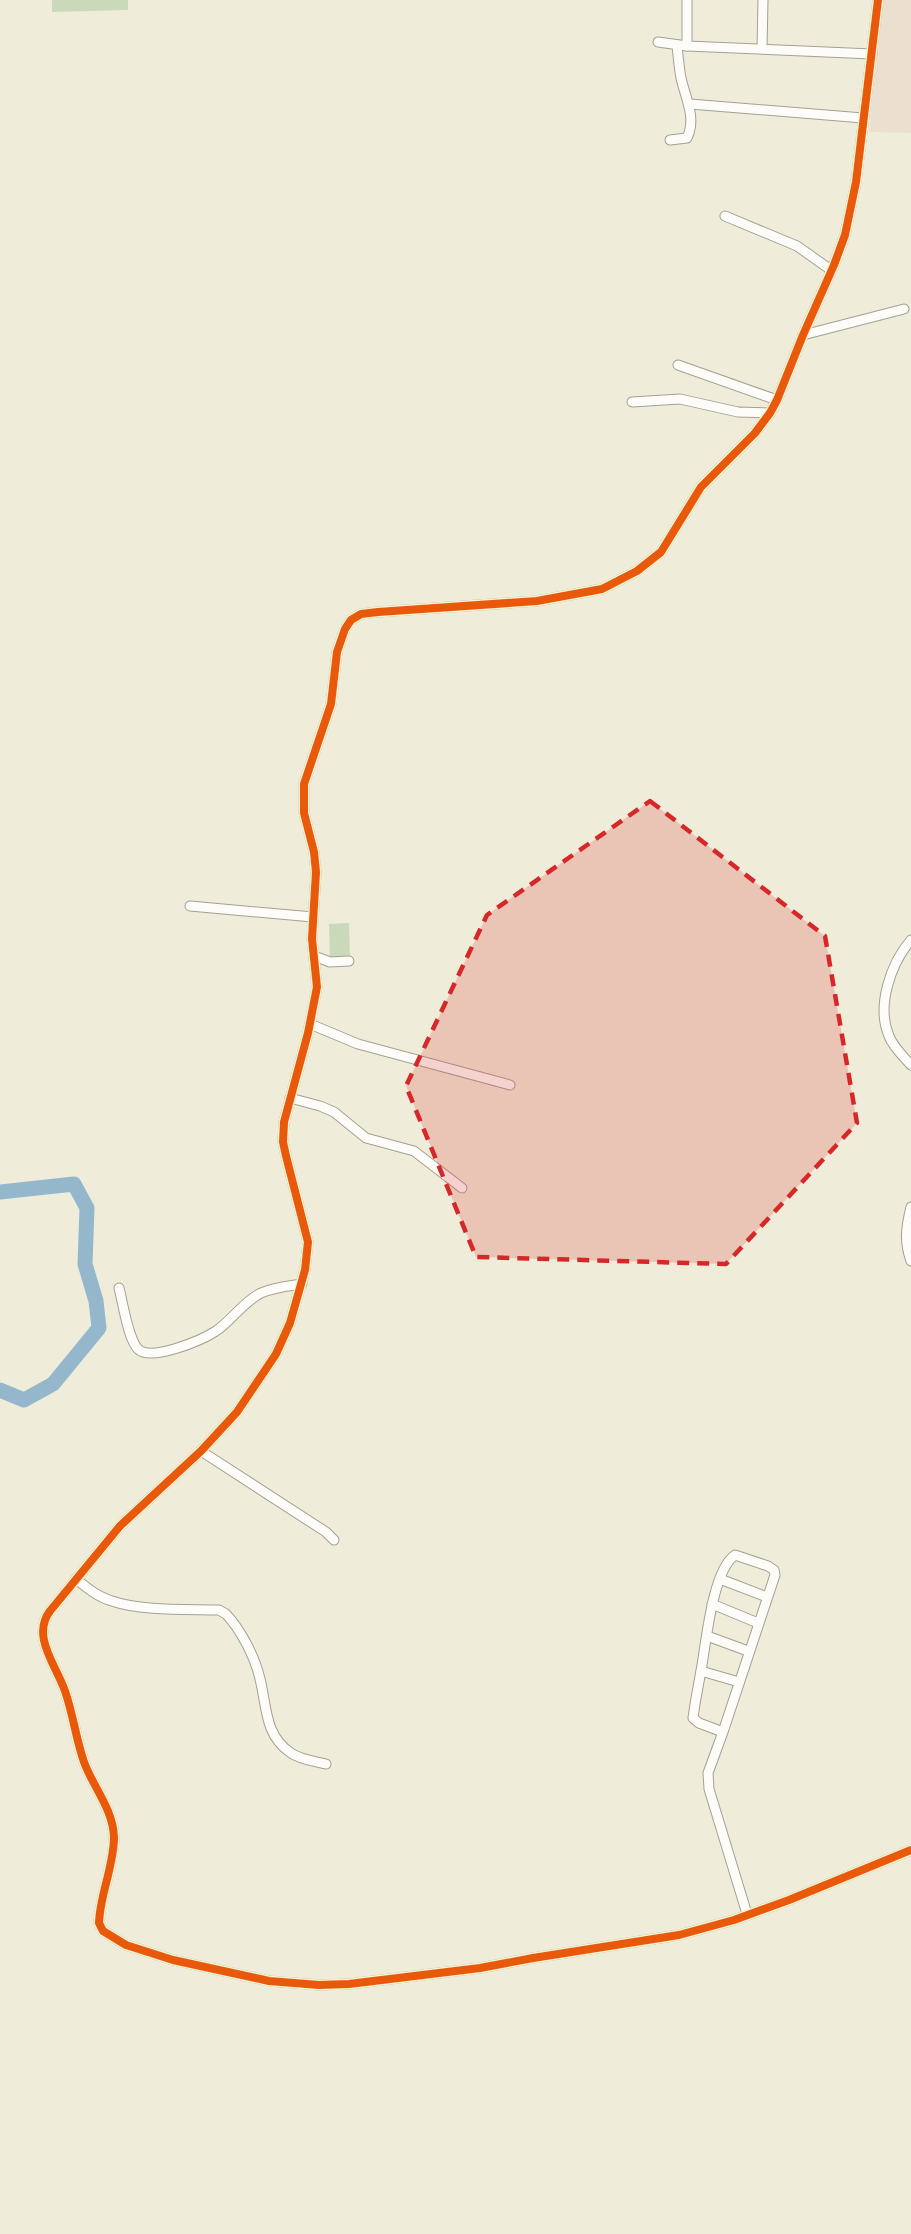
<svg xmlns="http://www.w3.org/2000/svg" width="911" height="2234" font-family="Ubuntu,sans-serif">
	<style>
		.education { fill: #ebe0cf }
		.green { fill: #cbd9bb }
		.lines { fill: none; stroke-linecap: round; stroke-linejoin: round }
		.river { stroke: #94b7cc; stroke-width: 15 }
		.minor-casing { stroke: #a3a192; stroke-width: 11 }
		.minor { stroke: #fdfcf9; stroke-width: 9 }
		.cycleway-casing { stroke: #f8f3d1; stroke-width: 11 }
		.cycleway { stroke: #e8590c; stroke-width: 8 }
		.marked { fill: #d62828; fill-opacity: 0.2; stroke: #d62828; stroke-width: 4.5; stroke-dasharray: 12 8; stroke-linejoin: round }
	</style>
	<rect width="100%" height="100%" fill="#efedda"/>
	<!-- education -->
	<path class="education" d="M880 0H911V133L869 132Z"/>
	<!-- green -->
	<g class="green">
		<path d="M52 0H128V10L52 12Z"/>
		<path d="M349 923 350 959 330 960 329 924Z"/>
	</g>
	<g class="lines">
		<!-- river -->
		<path class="river" d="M0 1192 74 1184 87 1208 85 1264 96 1301 99 1328 53 1384 24 1400 0 1390"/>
		<!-- minor casing -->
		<g class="minor-casing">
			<g id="minor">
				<path d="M687 0V46"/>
				<path d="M878 0 856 182 845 235 834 265 803 335 777 400 770 413 755 433 701 487 661 552 637 571 602 589 537 601 378 612 361 614 351 620 345 629 337 652 331 704 304 784V813L314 852 316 872 312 939 317 987 308 1033 284 1122 283 1142 286 1156 308 1242 305 1270 290 1323 276 1354 237 1412 201 1451 120 1526 50 1611C31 1636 56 1665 65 1691 73 1714 76 1739 84 1762 93 1787 113 1809 114 1837 114 1866 100 1894 99 1923L103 1931 126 1945 173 1960 269 1981 319 1985 349 1984 480 1968 533 1958 679 1935 734 1920 789 1900 911 1850"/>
				<path d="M658 42 687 46 872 54"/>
				<path d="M762 49 763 0"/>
				<path d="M690 104 863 118"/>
				<path d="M670 140 687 138C697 118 685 97 681 78 679 67 678 56 677 45"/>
				<path d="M725 216 797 246 831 270"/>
				<path d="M803 335 904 309"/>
				<path d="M678 365 777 400"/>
				<path d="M632 402 680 399 738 412 770 413"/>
				<path d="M190 906 313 917"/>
				<path d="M911 940C891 963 876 1006 889 1036 893 1047 903 1056 911 1065"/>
				<path d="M314 956 330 962 349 961"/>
				<path d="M310 1024 358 1044 510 1085"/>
				<path d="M290 1098 320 1106 334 1112 366 1138 414 1151 462 1188"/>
				<path d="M911 1207C906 1227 904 1242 911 1261"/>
				<path d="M119 1288C123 1303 128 1339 138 1349 151 1362 202 1340 216 1331 232 1320 243 1302 261 1293 274 1287 288 1286 302 1284"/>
				<path d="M201 1451 326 1532 334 1540"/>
				<path d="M76 1579C87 1588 98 1597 112 1601 140 1611 188 1609 219 1610L226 1614C241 1630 255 1657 260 1679 267 1706 264 1735 291 1753 301 1760 315 1761 326 1764"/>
				<path d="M720 1579 767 1597"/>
				<path d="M712 1604 758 1623"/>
				<path d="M707 1636 748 1651"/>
				<path d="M701 1671 739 1682"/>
				<path d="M723 1732 699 1723 693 1718C695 1702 698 1687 701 1671 706 1644 712 1571 735 1555L768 1566 774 1570 775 1575 723 1732 708 1773 709 1789 747 1914"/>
			</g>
		</g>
		<!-- minor -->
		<use href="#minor" class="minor"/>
		<!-- cycleway casing -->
		<g class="cycleway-casing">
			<path id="cycleway" d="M878 0 856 182 845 235 834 265 803 335 777 400 770 413 755 433 701 487 661 552 637 571 602 589 537 601 378 612 361 614 351 620 345 629 337 652 331 704 304 784V813L314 852 316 872 312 939 317 987 308 1033 284 1122 283 1142 286 1156 308 1242 305 1270 290 1323 276 1354 237 1412 201 1451 120 1526 50 1611C31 1636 56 1665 65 1691 73 1714 76 1739 84 1762 93 1787 113 1809 114 1837 114 1866 100 1894 99 1923L103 1931 126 1945 173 1960 269 1981 319 1985 349 1984 480 1968 533 1958 679 1935 734 1920 789 1900 911 1850"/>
		</g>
		<!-- cycleway -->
		<use href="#cycleway" class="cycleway"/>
	</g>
	<!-- marked area -->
	<path class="marked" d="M650 801 825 936 857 1123 726 1264 476 1257 406 1086 487 915Z"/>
</svg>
